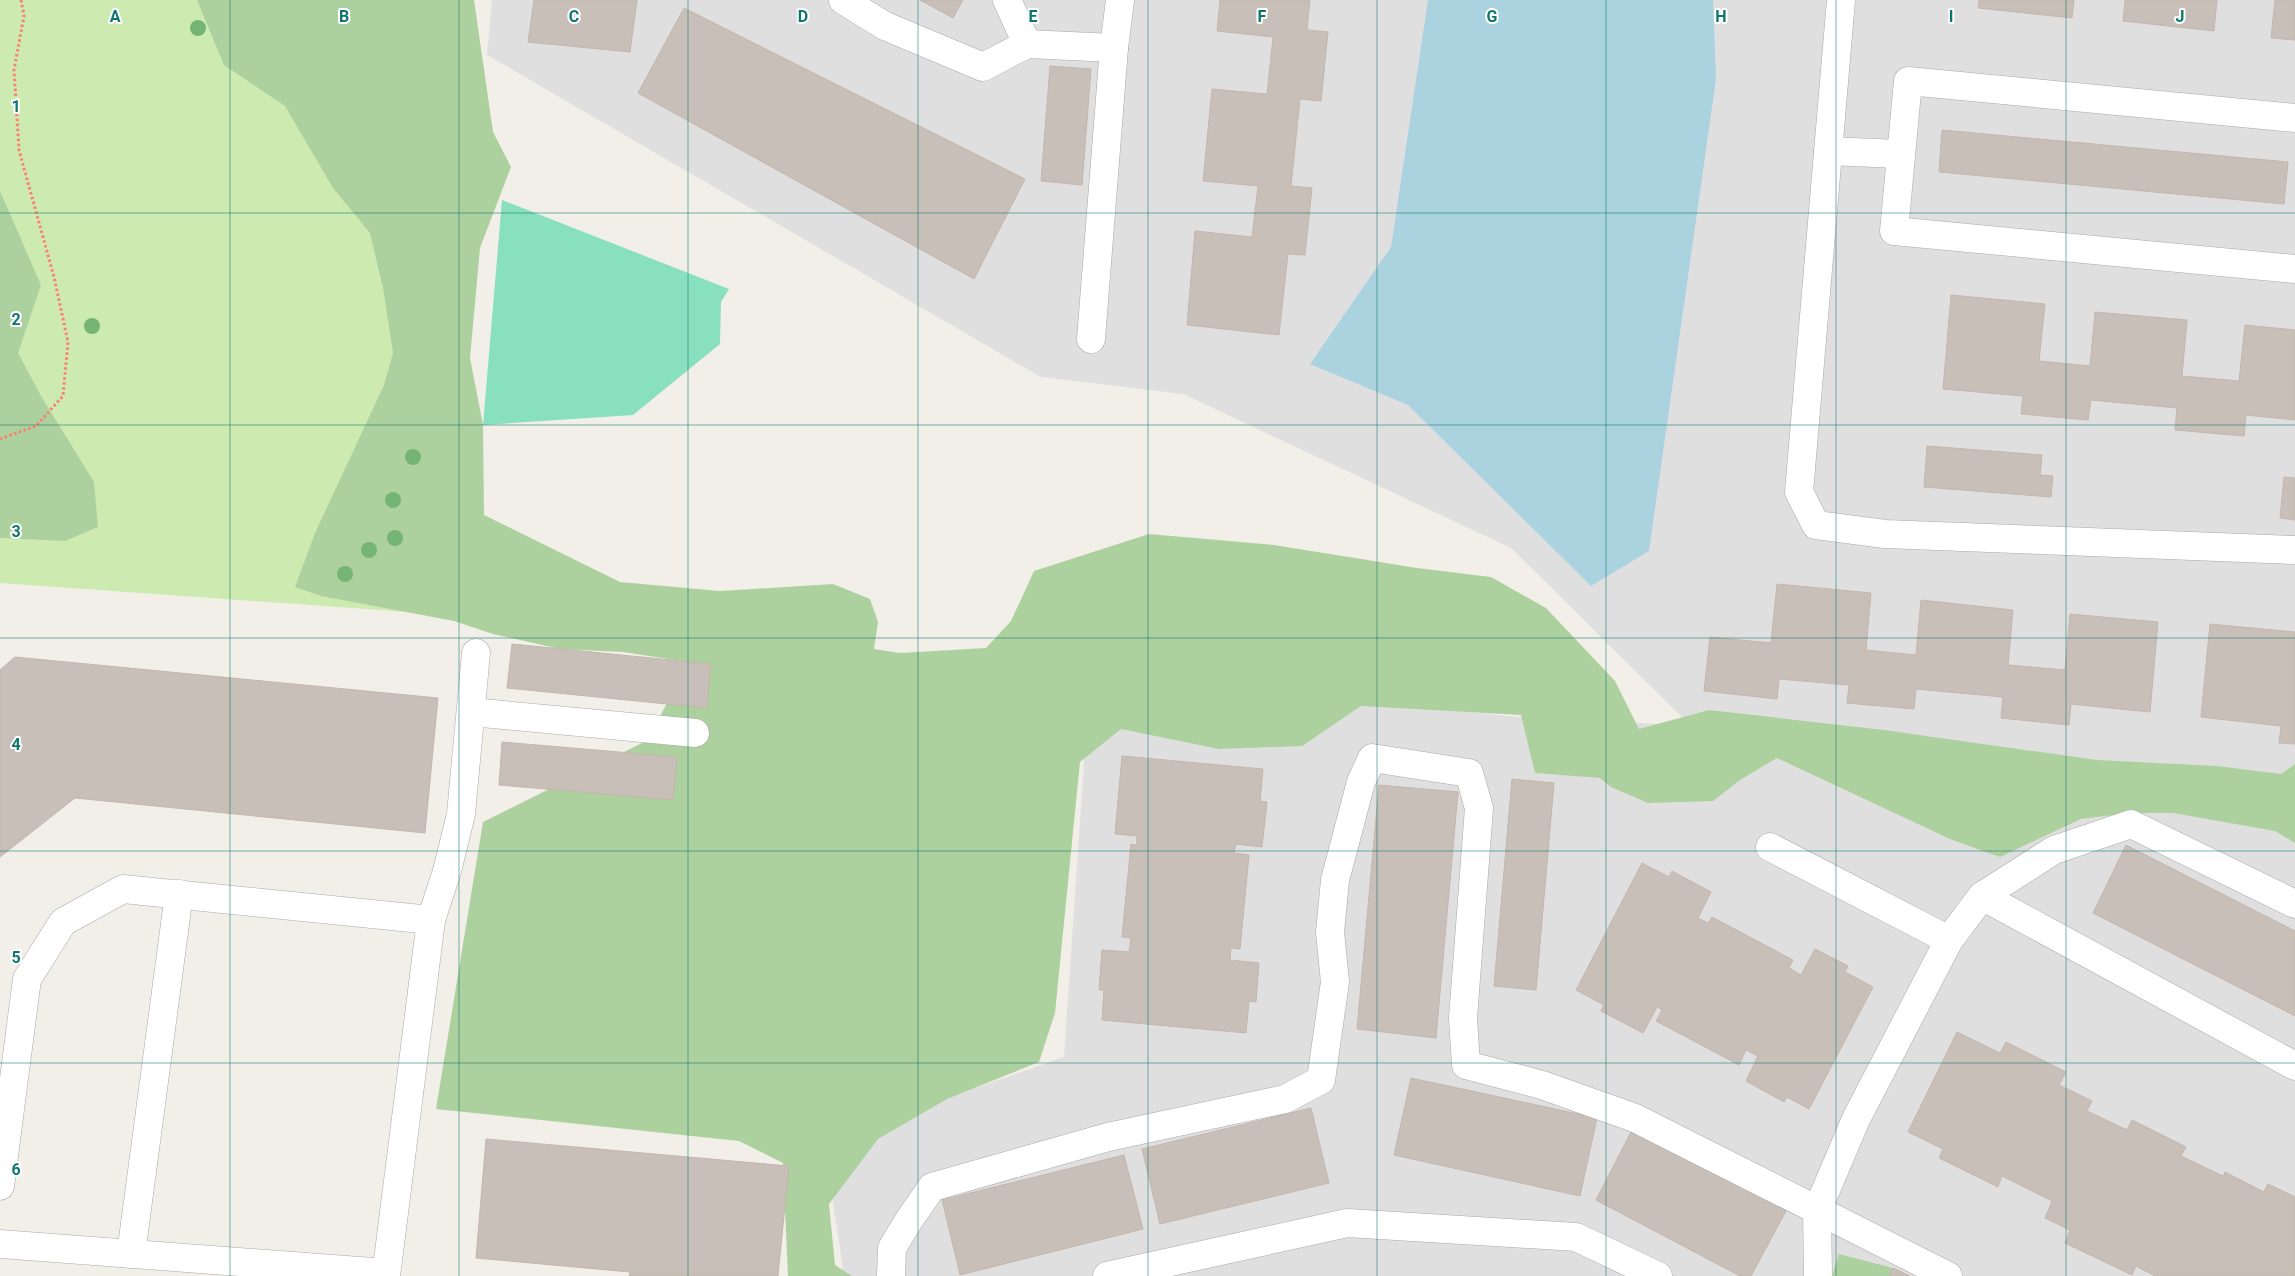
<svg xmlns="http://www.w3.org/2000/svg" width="2295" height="1276" font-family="Roboto,sans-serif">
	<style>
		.residential { fill: #e0dfdf }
		.grass { fill: #cdebb0 }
		.forest { fill: #add19e }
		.pitch { fill: #88e0be }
		.water { fill: #aad3df }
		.building { fill: #c7bfb8; stroke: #c4b6ab }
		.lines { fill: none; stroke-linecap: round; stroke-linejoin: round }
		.minor-casing { stroke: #a9a9a9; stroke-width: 29 }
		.path { stroke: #fa8072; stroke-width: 3; stroke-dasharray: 2.5 2.5; stroke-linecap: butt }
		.minor { stroke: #fff; stroke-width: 28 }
		.tree { fill: #74b475 }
		.grid { fill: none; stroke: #0f766e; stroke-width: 1; stroke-opacity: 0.55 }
		.grid-label { font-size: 16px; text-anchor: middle; font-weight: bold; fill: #0f766e; stroke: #fff; stroke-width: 4; stroke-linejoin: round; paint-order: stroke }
	</style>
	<rect width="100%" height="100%" fill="#f2efe9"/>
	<!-- residential -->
	<path class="residential" d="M492 0H2295V1276H844L824 1141 1064 1057 1090 674 1548 720 1690 725 1511 548 1183 394 1041 377 487 55Z"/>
	<!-- grass -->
	<path class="grass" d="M0 0H457L408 612 0 583Z"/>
	<!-- forest -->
	<g class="forest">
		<path d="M197 0H474L493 132 511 167 480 248 470 358 483 425 484 515 620 582 720 591 833 584 870 599 878 622 874 649 900 653 986 648 1011 621 1034 571 1149 534 1274 545 1417 568 1491 577 1546 608 1615 681 1639 729 1709 710 1884 730 2097 760 2217 766 2281 774 2295 764V843L2275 831 2173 813H2129L2081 819 2000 857 1950 839 1777 758 1740 780 1713 801 1648 803 1611 787 1600 778 1535 773 1521 715 1361 706 1302 746 1219 749 1121 729 1080 762 1055 1013 1039 1062 947 1099 878 1139 829 1204 835 1265 852 1276H788L783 1163 739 1141 436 1109 483 822 648 740 688 662 623 652 560 649 493 634 454 621 321 596 295 587 315 533 384 385 393 353 383 288 370 233 333 188 285 106 224 65Z"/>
		<path d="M0 191 41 285 18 353 41 396 94 482 98 527 65 541 0 538Z"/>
		<path d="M1839 1254 1893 1268 1889 1276H1832Z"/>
	</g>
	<!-- pitch -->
	<path class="pitch" d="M502 200 729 289 721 302 720 344 633 415 483 425Z"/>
	<!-- water -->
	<path class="water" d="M1428 0H1713L1716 79 1649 551 1591 586 1408 405 1310 364 1391 247Z"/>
	<!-- building -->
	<g class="building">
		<path d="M534 0H637L630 52 528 42Z"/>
		<path d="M920 0H963L953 18Z"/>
		<path d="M1220 0H1310L1307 30 1328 32 1321 101 1300 99 1291 186 1312 188 1305 255 1288 254 1279 335 1187 325 1195 231 1252 237 1258 186 1203 181 1212 89 1267 94 1273 37 1217 31Z"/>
		<path d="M1979 0H2074L2072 18 1978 8Z"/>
		<path d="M2125 0H2217L2214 31 2123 21Z"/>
		<path d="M2275 0H2295V40L2271 38Z"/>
		<path d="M684 8 1025 179 974 279 638 93Z"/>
		<path d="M1050 66 1091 69 1082 185 1041 181Z"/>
		<path d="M1942 130 2288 162 2284 204 1939 172Z"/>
		<path d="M1951 295 2045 304 2039 361 2090 366 2095 312 2187 320 2182 376 2239 381 2245 325 2295 330V420L2246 415 2244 436 2175 430 2177 408 2091 400 2088 420 2021 414 2023 396 1943 389Z"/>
		<path d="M1927 446 2042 455 2040 475 2053 476 2051 497 1924 487Z"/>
		<path d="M2284 477 2295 478V520L2280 518Z"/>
		<path d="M1777 584 1871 593 1866 650 1916 655 1921 600 2013 610 2008 665 2065 670 2070 614 2158 622 2150 712 2071 704 2069 725 2001 718 2003 697 1916 689 1914 709 1847 703 1849 685 1779 679 1777 699 1704 691 1710 637 1771 643Z"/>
		<path d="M2210 624 2295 632V744L2279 743 2281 726 2201 717Z"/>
		<path d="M512 644 711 664 707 708 507 688Z"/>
		<path d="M15 657 438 698 425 833 75 798 0 857V670Z"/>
		<path d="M502 742 677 757 673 800 499 785Z"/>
		<path d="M1122 756 1263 769 1260 801 1267 802 1262 847 1236 844 1234 853 1249 855 1240 949 1231 948 1230 960 1259 963 1256 1002 1249 1001 1246 1033 1102 1020 1104 990H1099L1102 950 1129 952 1131 938 1122 937 1131 844 1137 845V836L1115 834Z"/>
		<path d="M1512 779 1554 783 1536 990 1494 986Z"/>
		<path d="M1379 785 1458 792 1436 1038 1357 1029Z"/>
		<path d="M2126 845 2295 931V1016L2093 913Z"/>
		<path d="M1642 863 1669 877 1672 871 1711 892 1698 918 1708 923 1712 917 1793 960 1789 968 1801 975 1815 949 1848 966 1845 972 1873 987 1809 1109 1787 1097 1784 1102 1746 1081 1758 1056 1746 1050 1739 1065 1656 1021 1662 1010 1657 1007 1643 1033 1601 1011 1604 1005 1576 990Z"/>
		<path d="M1957 1032 2000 1053 2006 1042 2066 1072 2059 1085 2092 1101 2087 1111 2127 1130 2132 1120 2186 1147 2181 1156 2223 1176 2225 1172 2264 1192 2268 1184 2295 1197V1276H2155L2136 1266 2132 1275 2065 1243 2070 1230 2045 1218 2052 1201 2002 1176 1998 1187 1939 1158 1943 1149 1908 1132Z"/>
		<path d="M1411 1078 1597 1118 1580 1196 1394 1155Z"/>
		<path d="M1311 1108 1329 1183 1160 1224 1142 1149Z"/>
		<path d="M1632 1130 1786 1211 1751 1276H1740L1596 1200Z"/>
		<path d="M486 1139 789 1166 778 1276H629L630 1272 476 1258Z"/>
		<path d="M1124 1155 1143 1229 960 1275 942 1200Z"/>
		<path d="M1893 1268 1910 1276H1889Z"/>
	</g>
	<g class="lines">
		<!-- minor casing -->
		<g class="minor-casing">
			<g id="minor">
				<path d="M843 0 885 26 983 67 1027 44 1114 48 1120 0"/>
				<path d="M1007 0 1027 44"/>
				<path d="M1841 0 1799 492 1816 525 1885 534 2295 550"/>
				<path d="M2295 118 1908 81 1894 231 2295 269"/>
				<path d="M1828 151 1900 154"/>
				<path d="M1091 339 1114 48"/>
				<path d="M471 712 695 733"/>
				<path d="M1770 847 1949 940"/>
				<path d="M1982 896 2054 850 2131 824 2295 904"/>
				<path d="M431 920 447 871 461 814 476 653"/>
				<path d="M0 1186 27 979 63 922 123 889 431 920 386 1276"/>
				<path d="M0 1244 386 1273"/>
				<path d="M131 1254 179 894"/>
				<path d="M891 1276 892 1248 909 1220 932 1187 1108 1137 1285 1099 1321 1080 1335 982 1330 932 1335 880 1361 782 1372 758 1469 773 1479 808 1463 1018 1466 1065 1542 1085 1635 1118 1948 1276"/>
				<path d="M1107 1276 1347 1223 1576 1237 1658 1276"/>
				<path d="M1818 1276 1817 1211 1856 1119 1949 940 1982 896 2295 1066"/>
			</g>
		</g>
		<!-- path -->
		<path class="path" d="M0 439 36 426 63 396 68 342 54 277 19 150 14 70 24 16 21 0"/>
		<!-- minor -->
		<use href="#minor" class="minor"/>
	</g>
	<!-- trees -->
	<g class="tree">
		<circle cx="198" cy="28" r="8"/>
		<circle cx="92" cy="326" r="8"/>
		<circle cx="413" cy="457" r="8"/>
		<circle cx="393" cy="500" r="8"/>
		<circle cx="395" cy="538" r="8"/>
		<circle cx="369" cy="550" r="8"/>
		<circle cx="345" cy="574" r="8"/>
	</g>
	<!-- grid -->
	<path class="grid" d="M230 0V1276M459 0V1276M688 0V1276M918 0V1276M1148 0V1276M1377 0V1276M1606 0V1276M1836 0V1276M2066 0V1276M0 213H2295M0 425H2295M0 638H2295M0 851H2295M0 1063H2295"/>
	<g class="grid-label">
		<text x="115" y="22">A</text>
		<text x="344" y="22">B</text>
		<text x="574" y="22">C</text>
		<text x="803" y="22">D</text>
		<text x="1033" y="22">E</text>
		<text x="1262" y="22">F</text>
		<text x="1492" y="22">G</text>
		<text x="1721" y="22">H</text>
		<text x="1951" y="22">I</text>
		<text x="2180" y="22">J</text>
		<text x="16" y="112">1</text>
		<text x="16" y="325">2</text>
		<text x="16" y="537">3</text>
		<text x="16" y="750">4</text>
		<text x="16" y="963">5</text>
		<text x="16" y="1175">6</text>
	</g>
</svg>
